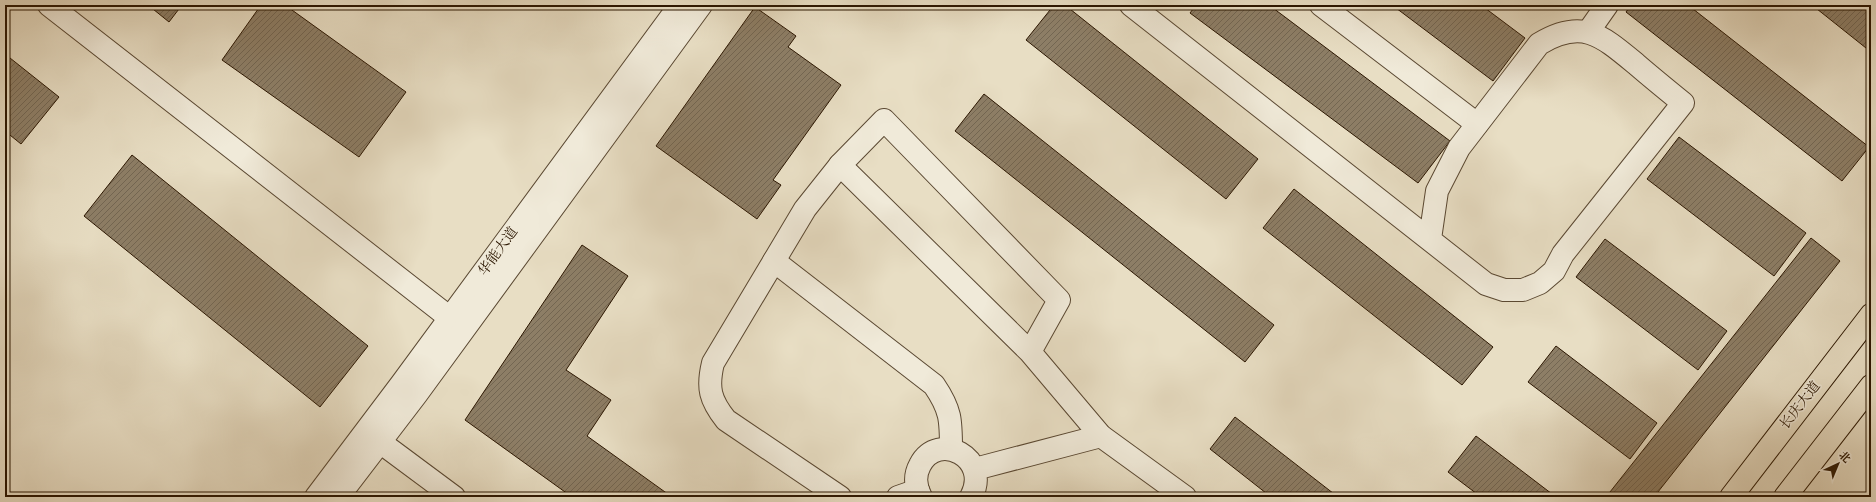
<svg xmlns="http://www.w3.org/2000/svg" width="1876" height="502" font-family="'Sorts Mill Goudy','Noto Serif SC',serif">
	<style>
		.building { fill: url(#building-hatch); stroke: #2b1601 }
		.lines { fill: none; stroke-linecap: round; stroke-linejoin: round }
		.minor-casing { stroke: #5a4832; stroke-width: 24 }
		.major-casing { stroke: #2b1601; stroke-width: 24 }
		.minor { stroke: #f0ead9; stroke-width: 22 }
		.major { stroke: #e8dec4; stroke-width: 22 }
		.labels { text-anchor: middle; dominant-baseline: central; stroke-width: 3; stroke-linejoin: round; paint-order: stroke }
		.street-label { font-size: 14px; fill: #2b1601; stroke: #f0ead9 }
	</style>
	<defs>
		<pattern id="building-hatch" width="6" height="6" patternUnits="userSpaceOnUse"><rect width="6" height="6" fill="#8d7e66"/><path d="M-1 1l2-2M0 6l6-6M5 7l2-2" fill="none" stroke="#736652"/></pattern>
	</defs>
	<rect width="100%" height="100%" fill="#e8dec4"/>
	<filter id="stains"><feTurbulence type="fractalNoise" baseFrequency=".005" numOctaves="4"/><feColorMatrix values="0 0 0 0 .2 0 0 0 0 .09 0 0 0 0 .02 0 0 0 .5 -.17"/></filter>
	<radialGradient id="worn" r=".72"><stop offset=".6" stop-color="#630" stop-opacity="0"/><stop offset="1" stop-color="#630" stop-opacity=".3"/></radialGradient>
	<!-- building -->
	<g class="building">
		<path d="M148 5H182L169 22Z"/>
		<path d="M261 5H285L406 92 359 157 222 60Z"/>
		<path d="M1054 5H1065L1258 159 1226 199 1026 40Z"/>
		<path d="M1196 5H1269L1450 141 1418 183 1190 13Z"/>
		<path d="M1392 5H1481L1525 38 1493 81Z"/>
		<path d="M1631 5H1688L1869 147 1842 181 1626 12Z"/>
		<path d="M1812 5H1871V52Z"/>
		<path d="M755 7 796 36 788 47 841 85 773 180 781 185 757 219 656 146Z"/>
		<path d="M5 54 59 97 21 144 5 131Z"/>
		<path d="M984 94 1274 325 1245 362 955 131Z"/>
		<path d="M1679 137 1806 233 1774 276 1647 179Z"/>
		<path d="M132 155 368 346 320 407 84 216Z"/>
		<path d="M1294 189 1493 347 1462 385 1263 228Z"/>
		<path d="M1811 238 1840 261 1654 497H1606Z"/>
		<path d="M1605 239 1727 331 1698 370 1576 277Z"/>
		<path d="M582 245 628 276 566 370 611 400 587 436 672 497H572L465 420Z"/>
		<path d="M1556 346 1657 423 1630 459 1528 382Z"/>
		<path d="M1235 417 1338 497H1271L1210 449Z"/>
		<path d="M1476 436 1556 497H1481L1448 472Z"/>
	</g>
	<g class="lines">
		<!-- minor casing -->
		<g class="minor-casing">
			<g id="minor">
				<path d="M49 5 450 318"/>
				<path d="M1131 5 1486 284 1504 290H1523L1540 283 1554 271 1563 254 1683 103C1667 90 1651 77 1636 64 1601 35 1582 18 1539 44L1459 148 1437 191 1430 239"/>
				<path d="M1321 5 1477 124"/>
				<path d="M1588 32 1607 5"/>
				<path d="M840 165 805 209 713 363C707 388 710 400 726 420L840 497"/>
				<path d="M774 261 934 385C951 410 951 420 951 449"/>
				<path d="M1030 352 1059 300 884 120 840 165 1030 352 1101 436 1185 497"/>
				<path d="M380 442 454 497"/>
				<path d="M975 469 1101 436"/>
				<path d="M316 497 402 383 680 5"/>
				<path d="M338 497 416 395 701 5"/>
				<path d="M898 497 918 490"/>
				<path d="M921 497C915 486 914 476 920 465 938 430 992 458 971 497"/>
			</g>
		</g>
		<!-- major casing -->
		<g class="major-casing">
			<g id="major">
				<path d="M1731 497 1871 315"/>
				<path d="M1785 497 1871 386"/>
			</g>
		</g>
		<!-- minor -->
		<use href="#minor" class="minor"/>
		<!-- major -->
		<use href="#major" class="major"/>
	</g>
	<g class="labels">
		<!-- street labels -->
		<g class="street-label">
			<text transform="translate(499 252) rotate(-54)">华能大道</text>
			<text transform="translate(1801 406) rotate(-52)">长庆大道</text>
		</g>
	</g>
	<!-- margin -->
	<rect width="1876" height="502" fill="none" stroke="#e8dec4" stroke-width="20"/>
	<rect x="6" y="6" width="1864" height="490" fill="none" stroke="#2b1601" stroke-width="2"/>
	<rect x="10" y="10" width="1856" height="482" fill="none" stroke="#2b1601"/>
	<!-- north arrow -->
	<g transform="translate(1838 464) rotate(44)" stroke="#f0ead9" stroke-width="3" paint-order="stroke">
	<path d="M0-3L7 15L0 10L-7 15Z" fill="#2b1601"/>
	<text y="-6" font-size="11" font-weight="bold" text-anchor="middle" fill="#2b1601">北</text>
	</g>
	<rect width="100%" height="100%" filter="url(#stains)"/>
	<rect width="100%" height="100%" fill="url(#worn)"/>
</svg>
